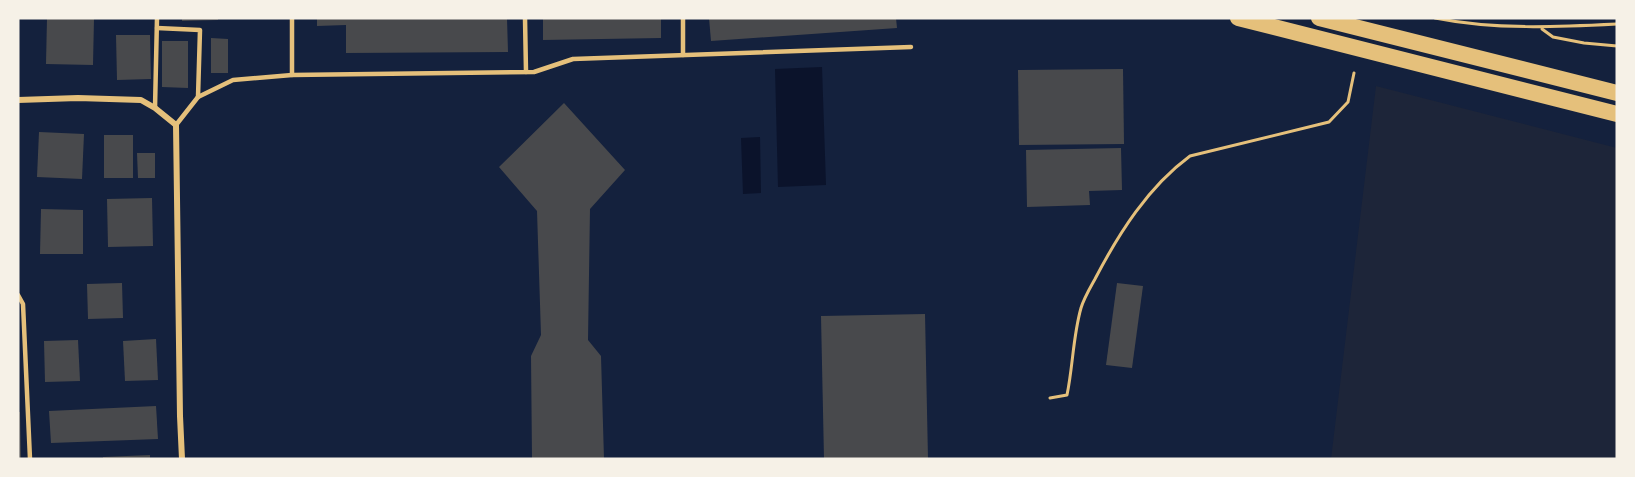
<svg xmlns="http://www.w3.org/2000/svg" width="1635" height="477" viewBox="0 0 1635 477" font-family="'Times New Roman',serif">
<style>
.green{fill:#1d2539}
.water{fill:#0b132b}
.building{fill:#48494c}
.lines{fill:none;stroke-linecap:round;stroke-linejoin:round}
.path{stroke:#e5c07b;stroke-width:3}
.service{stroke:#e5c07b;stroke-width:4.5}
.minor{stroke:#e5c07b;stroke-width:6}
.motorway{stroke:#e5c07b;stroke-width:16}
</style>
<rect width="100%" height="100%" fill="#14213d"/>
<polygon class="green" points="1376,86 1617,148 1617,459 1331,459"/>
<g class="water">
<polygon points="822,67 826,185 778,187 775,69"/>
<polygon points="760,137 761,193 743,194 741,138"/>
</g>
<g class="building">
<polygon points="47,18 94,18 93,65 46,64"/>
<polygon points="182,18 218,18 218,20 182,21"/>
<polygon points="317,18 507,18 508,52 346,53 346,25 317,26"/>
<polygon points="543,18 661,18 661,38 543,40"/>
<polygon points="709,18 896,18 897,28 711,41"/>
<polygon points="116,35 150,35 151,79 117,80"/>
<polygon points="211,38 228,39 228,73 211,73"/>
<polygon points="162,41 188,41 188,88 162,87"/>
<polygon points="1123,69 1124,144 1019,145 1018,70"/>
<polygon points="564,103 625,170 590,209 588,340 601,356 604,459 532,459 531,356 541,335 537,211 499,167"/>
<polygon points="39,132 84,134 82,179 37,177"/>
<rect x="104" y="135" width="29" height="43"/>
<polygon points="1121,148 1122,190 1089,191 1090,205 1027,207 1026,150"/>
<polygon points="137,153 155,153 155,178 138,178"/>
<polygon points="152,198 153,246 108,247 107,199"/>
<polygon points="41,209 83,210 83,254 40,254"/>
<polygon points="122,283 123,318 88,319 87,284"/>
<polygon points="1117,283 1143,286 1132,368 1106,365"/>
<polygon points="925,314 928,459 824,459 821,316"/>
<polygon points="156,339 158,380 125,381 123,341"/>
<polygon points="78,340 80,381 45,382 44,341"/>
<polygon points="156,406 158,439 51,443 49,411"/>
<polygon points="18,412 20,412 21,459 18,459"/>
<polygon points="150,455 150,459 103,459 103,457"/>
</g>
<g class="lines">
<g class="path">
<path d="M1435,18C1495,30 1557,27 1617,24"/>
<polyline points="1542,29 1553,37 1584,43 1617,46"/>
<path d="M1050,398L1067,395C1073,366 1073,336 1081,308C1084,298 1090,288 1095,279C1119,233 1148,187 1190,156L1329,122L1348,102L1354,73"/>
</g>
<g class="service">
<polyline points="525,18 526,72"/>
<polyline points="157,28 200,30 198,97"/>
<polyline points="683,55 683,18"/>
<polyline points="292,75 292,18"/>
<polyline points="155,108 157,18"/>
<polyline points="176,125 198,97 233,80 292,75 534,72 573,59 911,47"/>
<polyline points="18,295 23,304 30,459"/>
</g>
<polyline class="minor" points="18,100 78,98 141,100 155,108 176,125 180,416 182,459"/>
<g class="motorway">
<polyline points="1238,18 1617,114"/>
<polyline points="1319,18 1617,93"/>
</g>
</g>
<rect width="1635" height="477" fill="none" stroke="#f6f1e7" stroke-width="39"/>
</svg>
